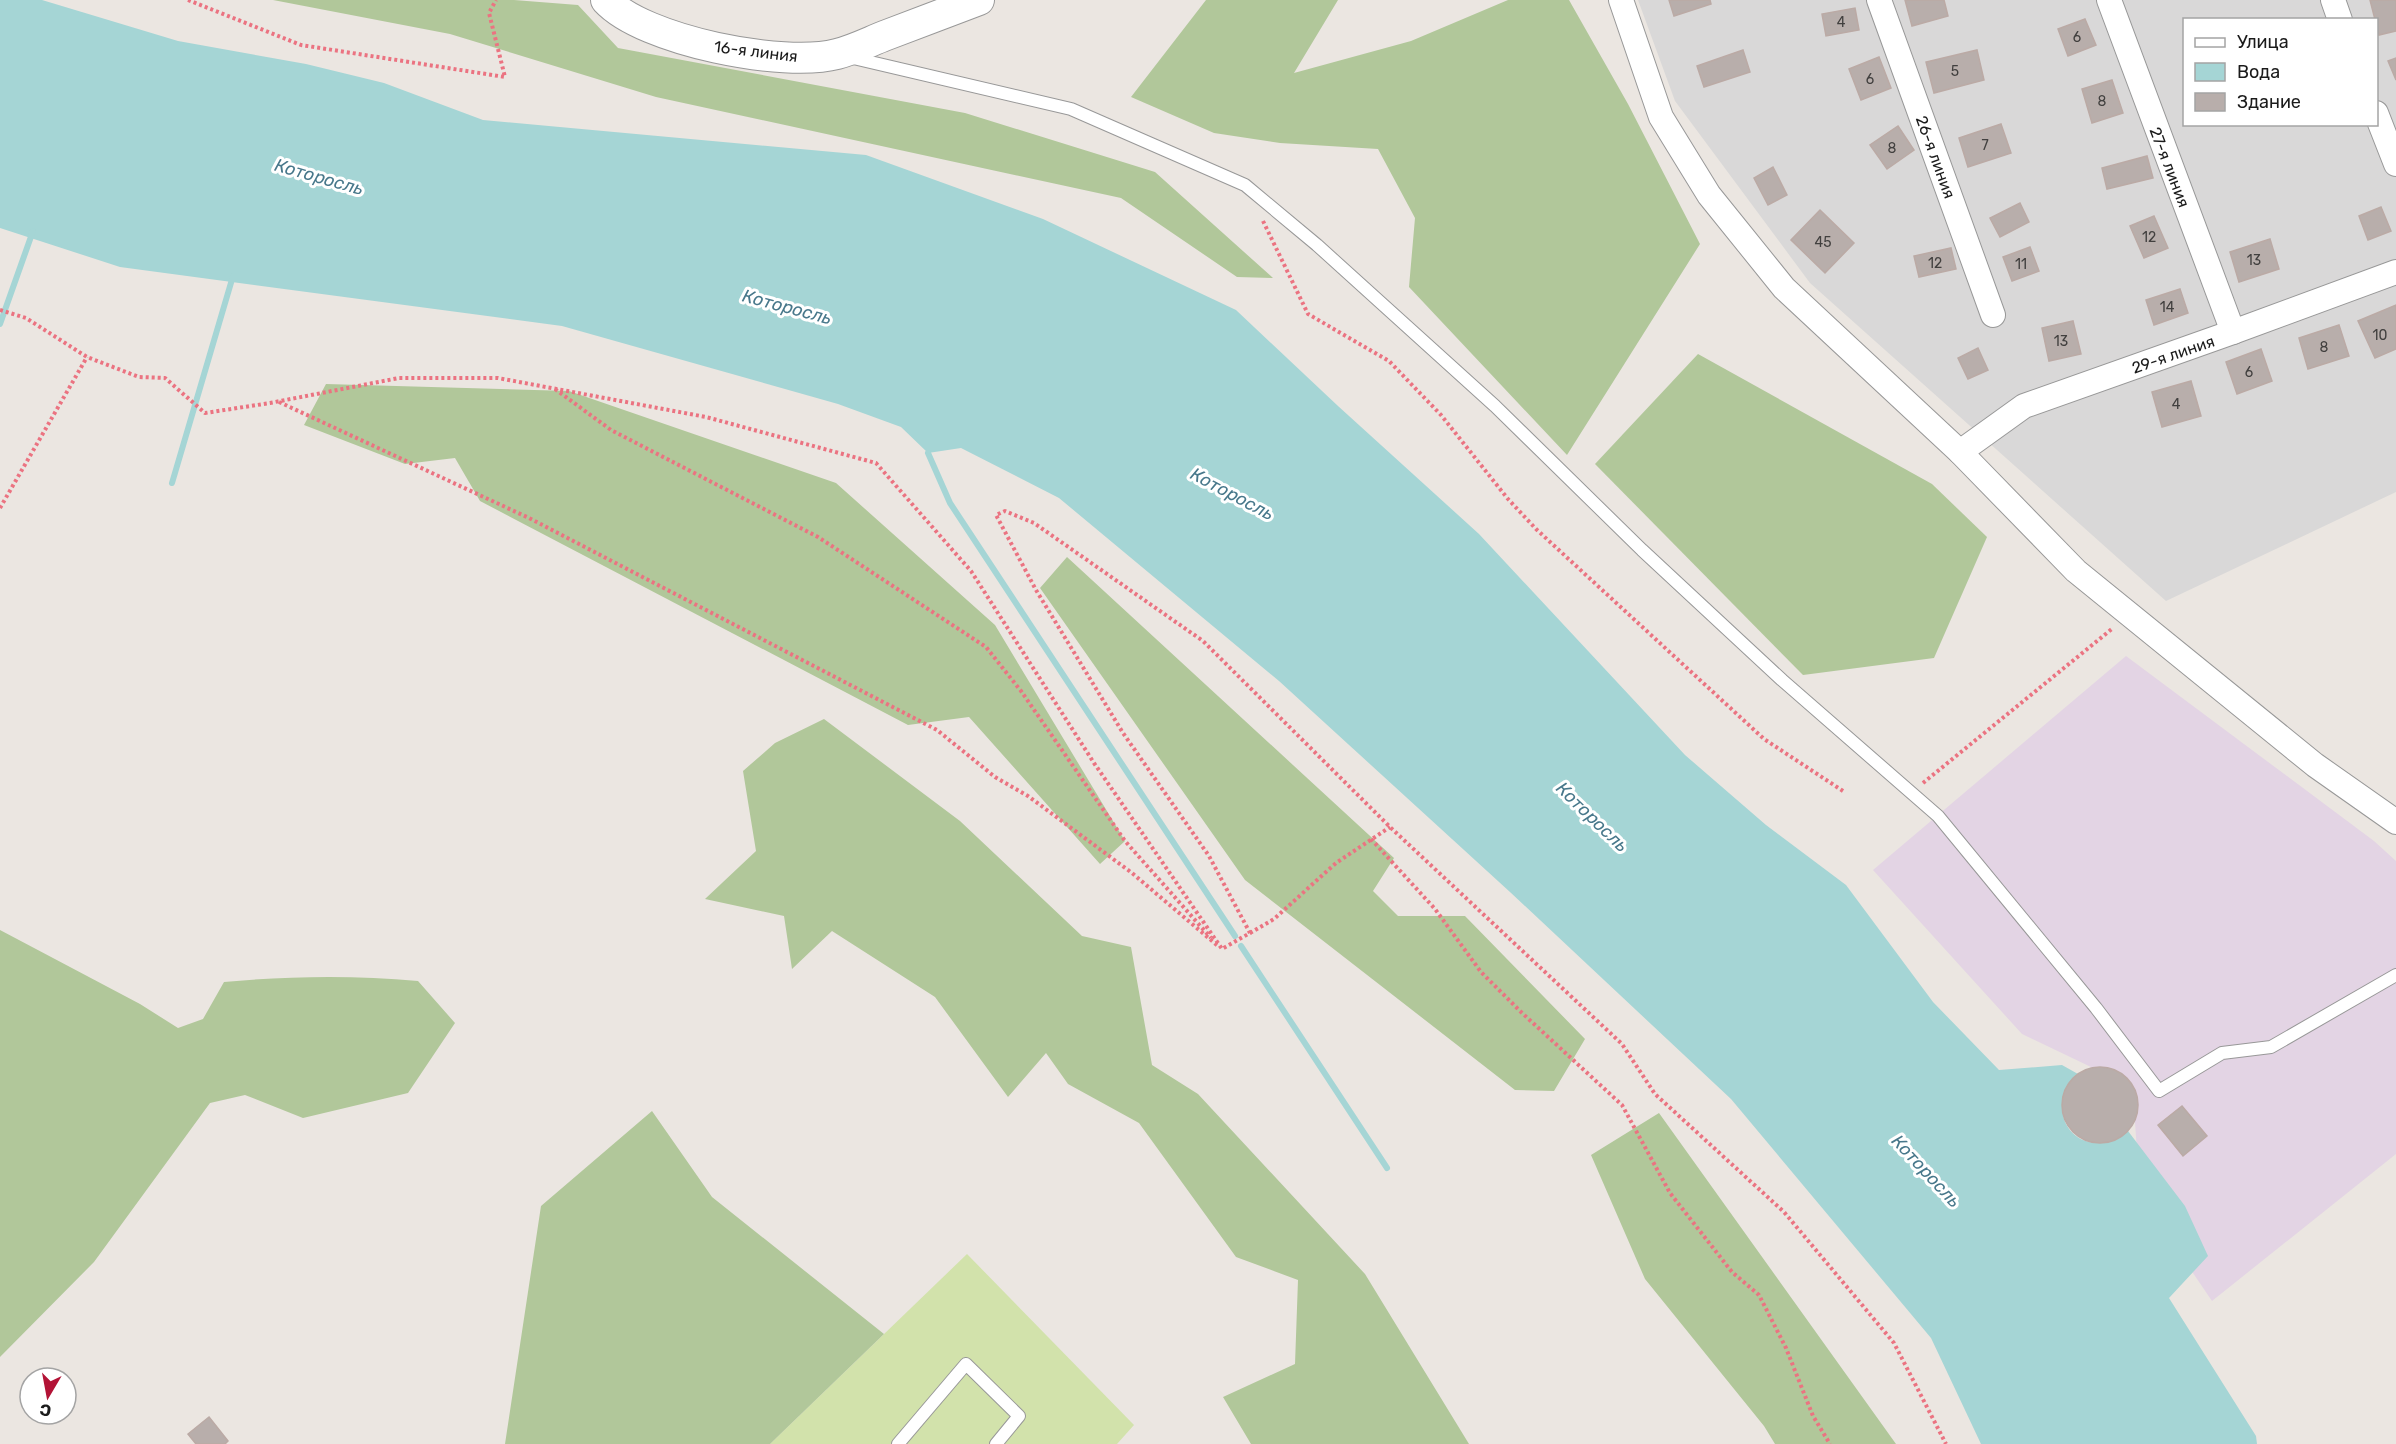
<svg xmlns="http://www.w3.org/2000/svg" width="2396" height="1444" viewBox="0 0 2396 1444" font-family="Rubik,sans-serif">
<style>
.residential{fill:#d9d8d8;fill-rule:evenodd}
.industrial{fill:#e3d4e4}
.grass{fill:#d2e2ab}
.forest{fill:#b1c79a}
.water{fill:#a5d5d5}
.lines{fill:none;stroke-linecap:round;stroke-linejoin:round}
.stream{stroke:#a5d5d5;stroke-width:6}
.building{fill:#b8aeab;stroke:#bbaaa5;stroke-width:1.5}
.service-casing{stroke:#989898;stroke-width:14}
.minor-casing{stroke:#989898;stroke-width:26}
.tertiary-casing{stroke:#989898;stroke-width:32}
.path{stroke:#eb7381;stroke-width:4;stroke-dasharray:3 3;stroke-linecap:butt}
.service{stroke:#fff;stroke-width:12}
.minor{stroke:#fff;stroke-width:24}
.tertiary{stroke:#fff;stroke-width:30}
.labels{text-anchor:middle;stroke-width:6;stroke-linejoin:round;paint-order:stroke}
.number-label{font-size:14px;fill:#42403f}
.street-label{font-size:16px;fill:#1b1b1b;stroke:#fff}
.water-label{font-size:18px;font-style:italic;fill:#48788b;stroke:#fff}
</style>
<rect width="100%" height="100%" fill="#ebe6e1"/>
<path class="residential" d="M1638,0H2396V492L2166,601L1810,283L1675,101ZM2184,20H2376V124H2184Z"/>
<polygon class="industrial" points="2126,656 2374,841 2396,861 2396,1154 2212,1301 2140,1195 2135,1122 2118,1139 2102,1144 2086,1142 2072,1132 2063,1118 2061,1101 2066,1086 2078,1074 2091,1067 2022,1034 1873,870"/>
<polygon class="grass" points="967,1254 1134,1425 1117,1444 770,1444"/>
<g class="forest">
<polygon points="273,0 514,0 578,5 618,48 965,113 1155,172 1273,278 1237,277 1121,198 656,97 450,34"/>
<polygon points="1206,0 1338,0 1294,73 1411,41 1508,0 1569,0 1628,104 1700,244 1567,455 1409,287 1415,218 1378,149 1280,143 1214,133 1131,97"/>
<polygon points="1698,354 1932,484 1987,537 1934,658 1803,675 1595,464"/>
<polygon points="326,384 569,391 836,483 995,625 1125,841 1100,864 969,717 908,725 480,501 455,458 405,464 304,425"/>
<polygon points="1067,557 1394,858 1373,891 1398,916 1465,916 1585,1039 1554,1091 1515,1090 1245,880 1040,588"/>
<polygon points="824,719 960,821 1082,936 1131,947 1152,1065 1198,1094 1365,1274 1469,1444 1251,1444 1223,1397 1295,1364 1298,1280 1236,1257 1139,1123 1068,1084 1046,1053 1008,1097 935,997 832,931 792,969 784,916 705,899 756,851 743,771 775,743"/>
<path d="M0,930L140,1004L178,1028L203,1019L224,982C289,976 353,975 418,981L455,1023L408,1093L303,1118L245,1095L210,1103L94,1262L0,1357Z"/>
<polygon points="652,1111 712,1197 884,1334 770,1444 505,1444 541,1206"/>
<polygon points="1659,1113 1896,1444 1775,1444 1764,1426 1645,1279 1591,1155"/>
</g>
<path class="water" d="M0,0H42L178,41L306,64L384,83L483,120L866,155L1043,219L1236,310L1338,406L1479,534L1685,755L1766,825L1846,885L1933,1002L1999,1070L2062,1065L2078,1074C2037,1117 2085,1166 2128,1131L2185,1206L2208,1256L2169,1298L2256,1436L2257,1444H1981L1931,1338L1731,1099L1510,892L1279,681L1059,498L961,448L928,453L901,427L838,404L562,326L120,267L0,228Z"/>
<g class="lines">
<g class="stream">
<polyline points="0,324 33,231"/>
<polyline points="928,453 950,503 1235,936"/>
<polyline points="172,483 233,276"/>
<polyline points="1241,946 1387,1168"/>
</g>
</g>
<g class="building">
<polygon points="1669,0 1710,0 1711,4 1674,16"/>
<polygon points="1905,0 1944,0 1948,16 1912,26"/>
<polygon points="2370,0 2396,0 2396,31 2379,35"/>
<polygon points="1855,8 1859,30 1826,36 1822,14"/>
<polygon points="2085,19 2096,45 2068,56 2058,29"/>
<polygon points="1743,50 1750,72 1704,87 1697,66"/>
<polygon points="1977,50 1984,80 1934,93 1926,62"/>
<polygon points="1879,57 1891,88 1861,100 1849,69"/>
<polygon points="2396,58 2396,80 2388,61"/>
<polygon points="2112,80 2123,113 2092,123 2082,89"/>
<polygon points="2001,124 2011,153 1968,167 1959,138"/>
<polygon points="1898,126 1914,150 1887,169 1870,145"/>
<polygon points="2147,156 2153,178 2107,189 2102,168"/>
<polygon points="1773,167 1787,195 1768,205 1754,178"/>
<polygon points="2020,203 2029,222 2000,237 1990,218"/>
<polygon points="2381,207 2391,231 2368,240 2359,216"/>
<polygon points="1820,210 1854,243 1825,273 1791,240"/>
<polygon points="2154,216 2168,248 2144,258 2130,226"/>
<polygon points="2270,239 2279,269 2239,282 2230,252"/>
<polygon points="2030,247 2039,271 2012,281 2003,257"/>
<polygon points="1951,248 1956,269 1919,277 1914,256"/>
<polygon points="2180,289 2188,313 2154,325 2146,300"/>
<polygon points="2396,305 2396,349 2375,358 2358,321"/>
<polygon points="2073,321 2081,354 2049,361 2042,328"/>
<polygon points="2339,325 2349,356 2308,369 2299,338"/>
<polygon points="1978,348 1988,370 1968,379 1958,358"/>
<polygon points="2261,349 2272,381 2237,394 2226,362"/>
<polygon points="2191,381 2201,416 2162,427 2152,392"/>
<circle cx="2100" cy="1105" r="38"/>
<polygon points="2182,1106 2207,1136 2183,1156 2158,1125"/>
<polygon points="209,1417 228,1441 225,1444 196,1444 188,1434"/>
</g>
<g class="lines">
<g class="service-casing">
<g id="service">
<polyline points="849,57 1071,109 1245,185 1317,245 1495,406 1642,550 1782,680 1938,816 2096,1008 2159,1091 2222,1053 2271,1047 2396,975"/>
<polyline points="898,1444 966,1364 1019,1416 996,1444"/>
</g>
</g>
<g class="minor-casing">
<g id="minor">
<polyline points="1621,0 1661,117 1709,195 1784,288 1960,452 2076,571 2315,765 2396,822"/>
<polyline points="1879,0 1993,315"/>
<polyline points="2109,0 2233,332"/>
<polyline points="2333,0 2340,20"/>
<polyline points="2376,113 2396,164"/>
<polyline points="1960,452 2024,406 2233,332 2396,272"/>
</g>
</g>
<g class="tertiary-casing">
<path id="tertiary" d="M606,0C644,41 784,68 837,54C853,50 869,42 884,36C916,24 947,12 979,0"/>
</g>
<g class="path">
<polyline points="188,0 301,45 505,77 489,13 496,0"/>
<polyline points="1263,221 1308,314 1389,361 1441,415 1508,499 1536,529 1764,739 1843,791"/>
<polyline points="0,310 26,318 87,357 139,377 165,378 205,413 270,403 399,378 498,378 706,417 876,463 971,571 1094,763 1222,949 1250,933 1209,856 1123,733 1036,590 996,515 1005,511 1034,523 1203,641 1390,827 1622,1044 1655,1094 1784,1212 1894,1343 1946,1444"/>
<polyline points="555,389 611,430 818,537 986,647 1021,691 1125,841 1211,938"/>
<polyline points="279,402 529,518 937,730 995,777 1028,796 1132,873 1218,946"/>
<polyline points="0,508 87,357"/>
<polyline points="1923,783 2113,628"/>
<polyline points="1371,839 1435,909 1481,972 1521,1012 1622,1105 1670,1193 1732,1272 1759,1295 1786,1348 1813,1416 1830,1444"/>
<polyline points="1250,933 1274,919 1336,863 1390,827"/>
</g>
<use href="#service" class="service"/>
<use href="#minor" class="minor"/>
<use href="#tertiary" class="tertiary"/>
</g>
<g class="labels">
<g class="number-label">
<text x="1841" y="27">4</text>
<text x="2077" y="42">6</text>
<text x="1955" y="76">5</text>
<text x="1870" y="84">6</text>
<text x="2102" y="106">8</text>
<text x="1985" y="150">7</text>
<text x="1892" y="153">8</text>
<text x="2149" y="242">12</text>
<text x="1823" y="247">45</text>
<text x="2254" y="265">13</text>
<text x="1935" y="268">12</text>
<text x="2021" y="269">11</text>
<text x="2167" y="312">14</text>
<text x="2380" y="340">10</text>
<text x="2061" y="346">13</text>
<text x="2324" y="352">8</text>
<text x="2249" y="377">6</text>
<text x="2176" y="409">4</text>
</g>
<g class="street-label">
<text transform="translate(756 51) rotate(7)" y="6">16-я линия</text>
<text transform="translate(1936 157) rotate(70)" y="6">26-я линия</text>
<text transform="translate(2170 167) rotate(69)" y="6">27-я линия</text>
<text transform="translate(2173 354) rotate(-19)" y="6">29-я линия</text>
</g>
<g class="water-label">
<text transform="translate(319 177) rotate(16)" y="6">Которосль</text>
<text transform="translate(787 307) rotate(15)" y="6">Которосль</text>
<text transform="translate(1232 494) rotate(28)" y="6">Которосль</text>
<text transform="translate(1592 817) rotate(44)" y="6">Которосль</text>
<text transform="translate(1926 1171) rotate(47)" y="6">Которосль</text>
</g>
</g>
<rect x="2183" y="18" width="195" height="108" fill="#ffffff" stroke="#a4a4a4" stroke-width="1.5"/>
<rect x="2195" y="38" width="30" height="9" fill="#ffffff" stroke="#a4a4a4" stroke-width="1.5"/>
<text x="2237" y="48" font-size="18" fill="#1b1b1b">Улица</text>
<rect x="2195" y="63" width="30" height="18" fill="#a5d5d5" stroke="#a4a4a4" stroke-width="1.5"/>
<text x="2237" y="78" font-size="18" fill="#1b1b1b">Вода</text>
<rect x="2195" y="93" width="30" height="18" fill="#b8aeab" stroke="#a4a4a4" stroke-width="1.5"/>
<text x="2237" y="108" font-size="18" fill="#1b1b1b">Здание</text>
<g transform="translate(48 1396) rotate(190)"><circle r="28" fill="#ffffff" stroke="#a4a4a4" stroke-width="1.5"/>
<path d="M0-4.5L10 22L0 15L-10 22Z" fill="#b31336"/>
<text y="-9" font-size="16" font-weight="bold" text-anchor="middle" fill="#1b1b1b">С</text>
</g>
</svg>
